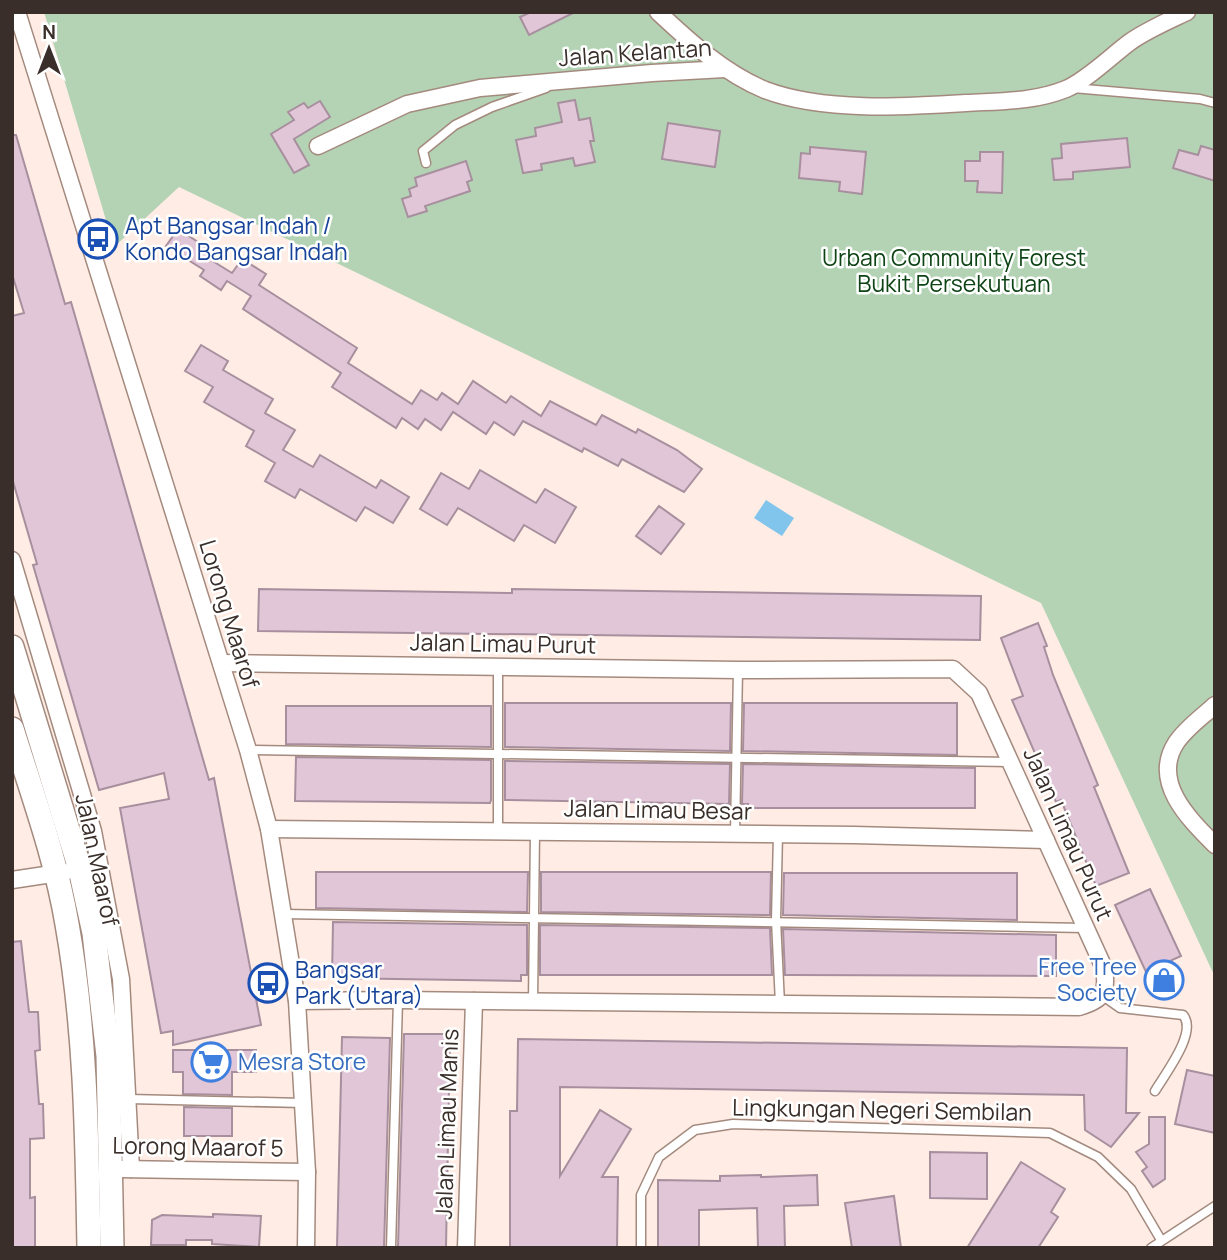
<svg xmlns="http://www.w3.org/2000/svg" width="1227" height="1260" viewBox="0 0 1227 1260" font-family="Manrope,sans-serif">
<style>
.green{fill:#b4d3b5}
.water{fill:#81c4ec}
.building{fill:#e1c6d7;stroke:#a78f9e;stroke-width:2}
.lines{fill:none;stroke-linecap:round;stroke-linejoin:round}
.service-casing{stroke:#a48a7e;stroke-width:11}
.minor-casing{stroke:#a48a7e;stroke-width:19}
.secondary-casing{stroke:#a48a7e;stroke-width:26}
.service{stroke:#fff;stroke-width:8}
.minor{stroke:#fff;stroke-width:16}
.secondary{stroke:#fff;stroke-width:23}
.labels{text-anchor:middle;stroke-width:5;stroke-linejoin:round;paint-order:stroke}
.street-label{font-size:23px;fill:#392e29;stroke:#fefffe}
.transit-label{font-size:23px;fill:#164399;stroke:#fefffe;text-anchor:start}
.park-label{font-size:23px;fill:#0e4415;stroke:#fefffe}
.shop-label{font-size:23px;fill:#366cbe;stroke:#fefffe;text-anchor:end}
</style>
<rect width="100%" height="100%" fill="#ffede5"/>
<polygon class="green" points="44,12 1215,12 1215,977 1041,603 179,187 114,247"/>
<polygon class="water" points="766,500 794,518 782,536 754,518"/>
<g class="building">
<polygon points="531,12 575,12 529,35 520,17"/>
<polygon points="575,100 579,120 590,118 594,141 590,141 595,162 575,166 573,158 541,164 542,170 523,173 516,140 536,136 535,128 562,122 558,103"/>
<polygon points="320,101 330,117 294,139 309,165 294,173 271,134 294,120 288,112 304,103 308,108"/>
<polygon points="668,123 720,131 715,167 662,159"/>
<polygon points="12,135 16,135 65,304 71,302 209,780 214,778 261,1025 173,1045 173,1031 161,1033 120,808 169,799 164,773 99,790 33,565 37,564 12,478 12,316 24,313 12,274"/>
<polygon points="1127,138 1130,167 1073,172 1073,179 1054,180 1052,159 1062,158 1061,144"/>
<polygon points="1201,146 1215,150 1215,181 1173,168 1179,150 1198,155"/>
<polygon points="810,147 866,152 862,194 839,191 840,182 799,178 801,153 810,154"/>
<polygon points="980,152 1003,152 1002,193 977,192 978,181 965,181 965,161 980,161"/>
<polygon points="466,161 472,180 467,182 470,191 425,206 427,211 408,217 402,199 411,196 409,189 417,186 415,178"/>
<polygon points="178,229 215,253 211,260 232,273 242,259 266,274 259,285 357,348 348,363 412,404 421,390 437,400 442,393 458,404 473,381 506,403 511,396 541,416 550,401 596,425 602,415 636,433 638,429 677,450 702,469 684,492 622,459 618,466 584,448 582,452 523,421 514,435 494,422 486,434 453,412 441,430 425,419 418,429 402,418 396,428 332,387 341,373 243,309 251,296 227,281 221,290 200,276 204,270 166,246"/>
<polygon points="201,345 228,361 223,370 273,399 265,413 295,430 283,450 313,467 320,455 376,488 381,480 409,497 393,523 365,507 356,521 300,489 295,498 265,481 275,463 246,446 254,431 204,402 213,387 185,371"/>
<polygon points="480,470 536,503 545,489 576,507 555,543 524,525 514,541 458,508 447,525 420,509 441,473 469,489"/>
<polygon points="659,506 684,524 661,554 636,536"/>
<polygon points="259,589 512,593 512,589 981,596 980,640 258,631"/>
<polygon points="1038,623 1047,646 1044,647 1053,675 1098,785 1094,787 1129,873 1096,886 1061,800 1056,802 1012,700 1023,696 1001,638"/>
<polygon points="505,703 731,703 730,751 505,747"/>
<polygon points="744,703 957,703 957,755 743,751"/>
<polygon points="286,706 491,706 491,747 286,744"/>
<polygon points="296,757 491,760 491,800 490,803 295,801"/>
<polygon points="505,761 730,764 729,804 505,800"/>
<polygon points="743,764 975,768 975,808 748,808 748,804 742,804"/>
<polygon points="316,872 528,872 527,912 316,908"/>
<polygon points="541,872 771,872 770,915 541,912"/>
<polygon points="784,873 1017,873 1017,920 783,915"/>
<polygon points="1150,889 1181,956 1146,972 1115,905"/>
<polygon points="333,922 527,925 527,975 521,975 521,981 332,978"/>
<polygon points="540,925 770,928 772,975 540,975"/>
<polygon points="783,929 1056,935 1056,976 788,975 785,975"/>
<polygon points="21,941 29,1012 38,1012 40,1050 35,1051 39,1104 43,1104 44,1138 30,1139 30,1198 35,1197 35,1248 12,1248 12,942"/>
<polygon points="404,1034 450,1034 446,1248 398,1248"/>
<polygon points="342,1037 390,1038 384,1248 337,1248"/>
<polygon points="518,1039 1127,1048 1126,1113 1139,1113 1111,1147 1085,1130 1084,1095 560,1087 560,1176 600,1110 631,1129 602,1177 618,1177 617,1248 510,1248 510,1111 517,1111"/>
<polygon points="173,1050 256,1050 256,1072 232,1072 232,1095 183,1094 183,1072 173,1072"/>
<polygon points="1187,1070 1215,1076 1215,1133 1175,1124"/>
<polygon points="184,1107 232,1108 232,1136 184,1136"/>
<polygon points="1149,1117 1165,1117 1165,1179 1153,1187 1142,1171 1147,1167 1136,1152 1149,1144"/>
<polygon points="930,1152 987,1153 987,1199 930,1198"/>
<polygon points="1021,1162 1065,1189 1051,1212 1058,1217 1038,1248 967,1248"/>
<polygon points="761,1175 761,1177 817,1175 818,1205 784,1206 785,1248 758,1248 757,1208 699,1210 699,1248 658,1248 658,1180 720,1181 720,1176"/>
<polygon points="894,1196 901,1248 852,1248 845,1203"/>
<polygon points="213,1214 261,1216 259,1247 212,1244 212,1240 186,1240 186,1245 151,1245 152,1220 162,1215 213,1217"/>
</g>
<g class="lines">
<g class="service-casing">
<g id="service">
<polyline points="1073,88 1200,99 1215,103"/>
<polyline points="426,163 423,151 455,125 492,107 546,88"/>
<polyline points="498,666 498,831"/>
<polyline points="248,750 1010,762"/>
<polyline points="735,834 738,670"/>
<polyline points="778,834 776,920 780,1004"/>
<path d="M282,914C550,920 817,921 1085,928"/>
<path d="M1103,996L1120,1008L1183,1015C1198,1032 1165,1074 1155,1091"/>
<polyline points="533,1002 535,831"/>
<polyline points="129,1099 303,1103"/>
<polyline points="391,1248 398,1000"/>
<polyline points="641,1248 641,1195 659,1157 695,1130 733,1124 1050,1133 1098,1157 1131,1189 1161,1240"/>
<polyline points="1151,1248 1215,1206"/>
</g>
</g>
<g class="minor-casing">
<g id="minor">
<polyline points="17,12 248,750 269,829 297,1001 307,1172 306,1248"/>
<path d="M658,12C690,42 724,73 765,90C823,112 905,107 966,103C1000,101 1034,102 1066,89C1087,80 1111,56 1130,42C1147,30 1168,21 1187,12"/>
<polyline points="318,146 407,104 480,88 652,73 725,69"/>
<polyline points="12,560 93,831 121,979 131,1169"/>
<path d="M221,663L738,670L953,669L979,693L1104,968C1108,993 1103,1000 1079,1007L398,1000L297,1001"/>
<path d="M1215,705C1202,717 1186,728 1176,743C1151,782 1189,819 1215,845"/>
<polyline points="269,829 854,835 1046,840"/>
<polyline points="12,880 65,872"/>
<polyline points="121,1169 307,1172"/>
<polyline points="466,1248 474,1001"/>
</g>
</g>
<g class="secondary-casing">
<g id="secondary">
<polyline points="12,647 80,869 94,933 108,1056 112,1248"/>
<path d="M12,729C32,793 56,858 67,924C86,1031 87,1139 89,1248"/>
</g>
</g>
<use href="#service" class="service"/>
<use href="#minor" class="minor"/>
<use href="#secondary" class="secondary"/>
</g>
<defs>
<g id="bus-ring" transform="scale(2.0125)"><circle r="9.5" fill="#fefffe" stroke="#1a4fb4" stroke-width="1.5"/><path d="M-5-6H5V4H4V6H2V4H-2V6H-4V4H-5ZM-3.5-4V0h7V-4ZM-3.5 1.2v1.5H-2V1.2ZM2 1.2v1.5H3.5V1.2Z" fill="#1a4fb4"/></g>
<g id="shop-ring" transform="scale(2.0125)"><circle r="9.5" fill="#fefffe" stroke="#3f7fe0" stroke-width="1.5"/><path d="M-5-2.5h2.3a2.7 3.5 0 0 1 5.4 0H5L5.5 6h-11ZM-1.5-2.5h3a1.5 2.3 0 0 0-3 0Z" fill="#3f7fe0"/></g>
<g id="supermarket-ring" transform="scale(2.0125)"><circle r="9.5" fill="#fefffe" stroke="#3f7fe0" stroke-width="1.5"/><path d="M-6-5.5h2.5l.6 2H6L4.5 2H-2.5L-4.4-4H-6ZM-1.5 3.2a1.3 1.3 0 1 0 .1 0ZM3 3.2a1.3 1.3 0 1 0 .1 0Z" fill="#3f7fe0"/></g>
</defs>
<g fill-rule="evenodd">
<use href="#bus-ring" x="98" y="239"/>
<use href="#shop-ring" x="1164" y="980"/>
<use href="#bus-ring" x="268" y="983"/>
<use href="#supermarket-ring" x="211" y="1062"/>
</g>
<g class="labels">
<g class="street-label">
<text transform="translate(635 53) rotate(-4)" y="8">Jalan Kelantan</text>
<text transform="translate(229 614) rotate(73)" y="8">Lorong Maarof</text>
<text transform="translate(503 644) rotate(1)" y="8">Jalan Limau Purut</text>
<text transform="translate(658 810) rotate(1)" y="8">Jalan Limau Besar</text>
<text transform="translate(1068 834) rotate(66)" y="8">Jalan Limau Purut</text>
<text transform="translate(97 860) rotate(78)" y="8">Jalan Maarof</text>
<text transform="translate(882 1110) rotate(1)" y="8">Lingkungan Negeri Sembilan</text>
<text transform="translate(447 1124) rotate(-88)" y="8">Jalan Limau Manis</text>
<text transform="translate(198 1147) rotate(1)" y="8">Lorong Maarof 5</text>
</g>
<g class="transit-label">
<text x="125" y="234">Apt Bangsar Indah /<tspan x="125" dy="26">Kondo Bangsar Indah</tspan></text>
<text x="295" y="978">Bangsar<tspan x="295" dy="26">Park (Utara)</tspan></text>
</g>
<g class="park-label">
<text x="954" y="266">Urban Community Forest<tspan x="954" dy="26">Bukit Persekutuan</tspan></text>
</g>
<g class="shop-label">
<text x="1137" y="975">Free Tree<tspan x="1137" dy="26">Society</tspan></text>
<text x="238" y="1070" text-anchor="start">Mesra Store</text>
</g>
</g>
<rect width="1227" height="1260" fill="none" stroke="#392e29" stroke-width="28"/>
<g transform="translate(49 49)" stroke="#fefffe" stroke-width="5" paint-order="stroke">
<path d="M0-5L12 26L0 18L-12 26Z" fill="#392e29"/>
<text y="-10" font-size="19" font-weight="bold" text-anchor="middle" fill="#392e29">N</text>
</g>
</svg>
